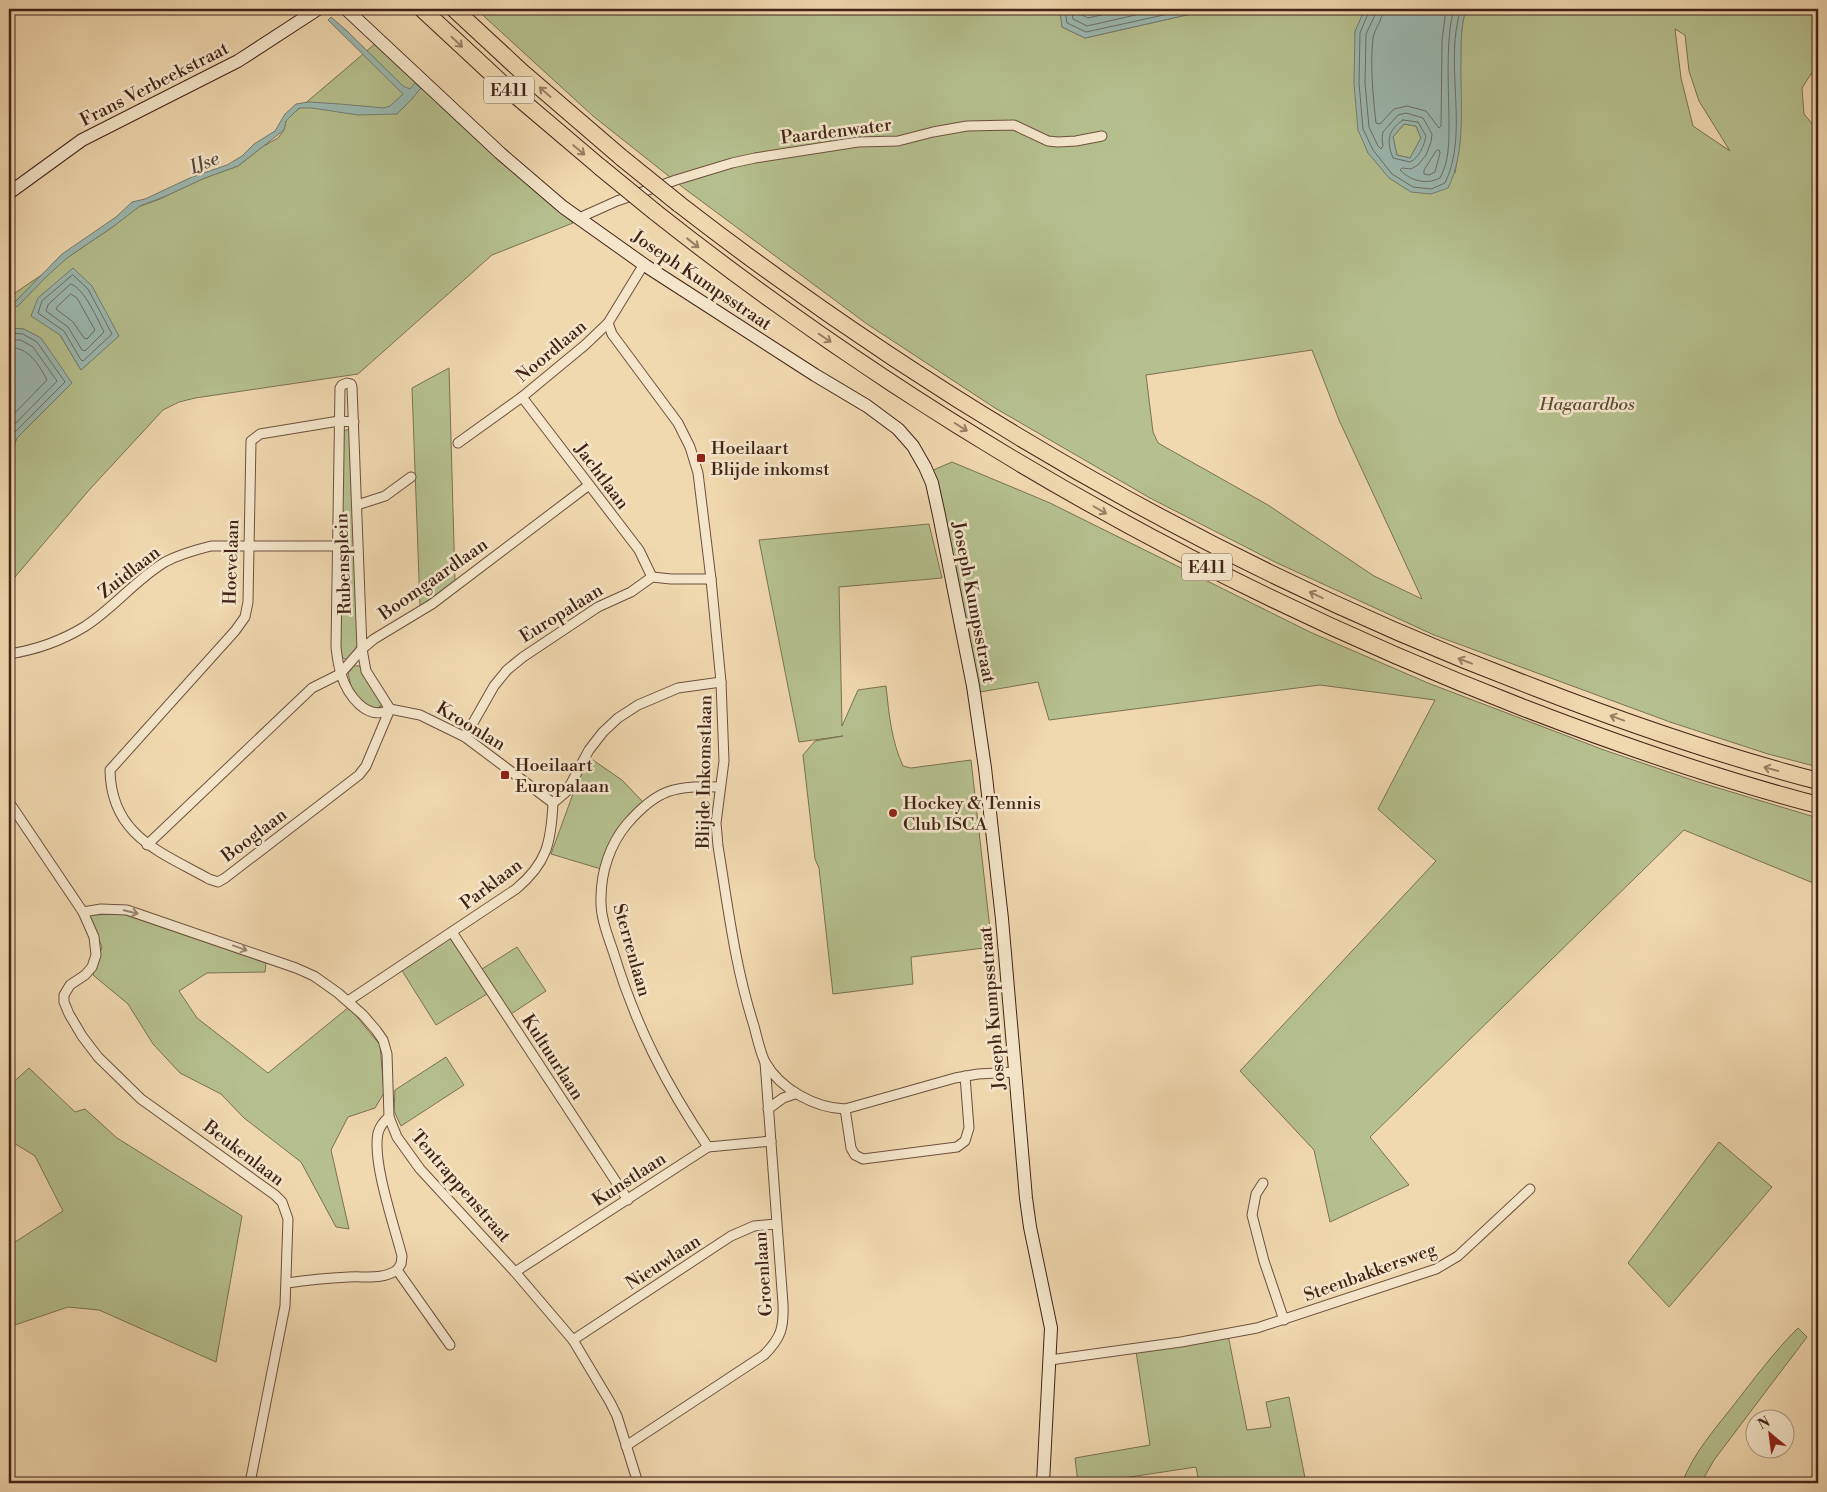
<svg xmlns="http://www.w3.org/2000/svg" width="1827" height="1492" viewBox="0 0 1827 1492" font-family="'Libre Bodoni',serif">
<style>
.green{fill:#b5c08e;stroke:#7b7252;fill-rule:evenodd}
.water{fill:#9bb9b1;stroke:#777d73;fill-rule:evenodd}
.lines{fill:none;stroke-linecap:round;stroke-linejoin:round}
.shore{stroke:#6e6e64;stroke-width:1}
.street-casing{stroke:#6d503d;stroke-width:11}
.secondary-casing{stroke:#412317;stroke-width:14}
.highway-casing{stroke:#412317;stroke-width:18}
.street{stroke:#f5e6cb;stroke-width:9}
.secondary{stroke:#f5e6cb;stroke-width:12}
.highway{stroke:#f0d8af;stroke-width:16}
.highway-bridge-casing{stroke:#412317;stroke-width:18;stroke-linecap:butt}
.highway-bridge{stroke:#f0d8af;stroke-width:16}
.oneway{stroke:#987e63}
.oneway2{stroke:#9b8471}
.poi-dot{fill:#8f2418;stroke:#f5e6cb;stroke-width:2}
.labels{text-anchor:middle;stroke-width:5;stroke-linejoin:round;paint-order:stroke}
.shield{fill:#f5e6cb;stroke:#775e4d;stroke-width:1}
.shield-label{font-size:16px;font-weight:bold;fill:#412317}
.street-label{font-size:18px;fill:#412317;stroke:#f5e6cb}
.park-label{font-size:18px;font-style:italic;fill:#5e4a35;stroke:#f5e6cb}
.poi-label{font-size:18px;fill:#412317;stroke:#f5e6cb;text-anchor:start}
.water-label{font-size:19px;font-style:italic;fill:#58483e;stroke:#f5e6cb}
</style>
<rect width="100%" height="100%" fill="#f0d8af"/>
<filter id="stains"><feTurbulence type="fractalNoise" baseFrequency=".004" numOctaves="4"/><feColorMatrix values="0 0 0 0 .2 0 0 0 0 .09 0 0 0 0 .02 0 0 0 .5 -.17"/></filter>
<radialGradient id="worn" r=".72"><stop offset=".6" stop-color="#630" stop-opacity="0"/><stop offset="1" stop-color="#630" stop-opacity=".3"/></radialGradient>
<g class="green">
<path d="M476,9H1060L1062,27L1085,38L1213,9H1365L1355,32L1368,153L1455,173C1462,138 1460,102 1460,67C1461,48 1460,27 1466,9H1818V65L1816,66L1802,88L1804,114L1818,131V767L1768,754L1670,722L1434,635L1275,562L1150,498L995,408L867,324L685,189L593,116ZM1675,29L1685,35L1689,71L1699,101L1730,151L1693,126L1681,78ZM1312,350L1339,420L1422,599L1374,576L1268,505L1158,443L1153,432L1146,375Z"/>
<path d="M376,43L573,223L492,255L358,374L195,398L179,402L163,410L90,489L9,584V456L17,438L72,383L24,329L9,328V297L114,226L135,208L160,199L199,180L238,166L262,147L278,138L284,130L286,121L295,112ZM60,335H119L81,370Z"/>
<polygon points="1404,124 1416,126 1421,138 1410,158 1397,155 1393,137"/>
<polygon points="449,368 455,581 420,606 412,388"/>
<polygon points="351,429 358,645 347,660 340,656 342,431"/>
<polygon points="952,462 1050,503 1312,633 1428,683 1604,750 1695,781 1818,818 1818,885 1684,830 1370,1137 1409,1185 1330,1222 1314,1150 1240,1071 1436,861 1378,809 1435,700 1320,685 1049,720 1038,682 980,692 931,471"/>
<path d="M929,524L942,578L839,587L842,726L858,690L886,686C889,713 891,740 903,766L911,768L971,760L992,947L911,957L913,984L833,994L819,868L815,859L803,755L815,741L843,736L799,742L759,540Z"/>
<polygon points="354,666 360,666 367,682 383,703 378,708 370,708 352,690 348,673"/>
<path d="M590,758L622,780L643,802C618,825 611,838 601,869L551,854L581,772Z"/>
<polygon points="123,914 266,963 265,972 207,973 179,991 197,1018 268,1073 349,1007 380,1045 384,1093 375,1108 348,1117 331,1150 349,1229 336,1227 301,1162 244,1118 221,1094 180,1073 153,1044 128,1004 93,975 102,947 89,915"/>
<polygon points="450,938 487,994 436,1025 401,969"/>
<polygon points="517,947 546,991 511,1014 482,969"/>
<polygon points="446,1057 464,1085 401,1126 394,1111 395,1090"/>
<polygon points="29,1068 75,1112 85,1109 117,1138 242,1216 216,1362 99,1310 68,1307 9,1327 9,1269 11,1268 12,1244 63,1211 35,1156 9,1140 9,1086"/>
<polygon points="1719,1142 1772,1187 1669,1307 1628,1263"/>
<path d="M1798,1328L1807,1337L1714,1460L1701,1483H1682C1693,1454 1714,1430 1733,1406C1754,1379 1774,1352 1798,1328Z"/>
<polygon points="1228,1335 1247,1430 1271,1427 1266,1402 1289,1397 1306,1483 1199,1483 1196,1467 1090,1483 1078,1483 1075,1458 1150,1445 1136,1351"/>
</g>
<g class="water">
<polygon points="1060,9 1213,9 1085,38 1062,27"/>
<path d="M1365,9H1466C1461,25 1461,42 1461,58C1460,100 1467,150 1448,188L1431,194L1411,192L1389,178L1368,153L1358,130L1354,84L1355,31ZM1404,124L1416,126L1421,138L1410,158L1397,155L1393,137Z"/>
<polygon points="331,17 346,30 403,86 410,89 415,83 421,88 410,101 397,114 358,115 312,108 299,108 286,121 284,130 238,166 205,178 166,196 140,206 114,226 67,258 45,278 18,306 9,309 9,304 14,303 62,254 116,217 132,202 145,199 192,177 227,165 242,156 254,144 275,131 285,114 296,104 309,102 340,104 384,108 390,106 403,94 328,20"/>
<polygon points="73,268 92,286 119,336 81,370 60,335 31,316 38,298"/>
<polygon points="9,328 24,329 41,338 72,383 17,438 9,455"/>
</g>
<g class="lines">
<g class="shore">
<polyline points="1065,9 1067,23 1086,32 1191,9"/>
<polyline points="1071,9 1073,19 1087,26 1162,9"/>
<polyline points="1078,9 1080,14 1088,18 1128,9"/>
<path d="M1370,9L1360,33L1359,83L1363,129L1373,150L1392,174L1413,187L1431,189L1445,183C1470,133 1443,61 1461,9"/>
<path d="M1376,9L1375,15L1366,34L1365,83L1369,127L1378,146L1381,149L1383,146L1382,138L1383,132L1398,115L1406,113L1423,118L1432,134L1431,142L1426,155L1418,165L1411,169L1402,168L1400,170C1411,181 1426,185 1440,178C1449,161 1449,144 1449,125C1449,93 1445,38 1454,9"/>
<path d="M1383,9C1383,20 1375,27 1373,38C1370,64 1373,97 1376,123L1380,124L1394,109L1407,106L1426,111L1439,128L1441,126L1442,41L1446,9"/>
<path d="M1403,120L1418,122L1426,136C1424,146 1419,158 1410,162L1393,158C1386,141 1388,130 1403,120Z"/>
<polygon points="1439,150 1440,153 1435,172 1429,175 1424,174 1424,170 1436,151"/>
<polygon points="73,275 88,289 112,334 83,361 81,360 64,331 38,313 42,301"/>
<path d="M71,284C84,288 98,320 104,332L85,351L82,350L68,327L46,311L48,305Z"/>
<polygon points="71,294 77,298 95,330 87,339 84,338 73,322 56,309 57,307"/>
<polyline points="9,333 23,334 37,342 65,382 13,434 9,443"/>
<polyline points="9,340 21,340 33,347 57,381 9,430"/>
<path d="M9,347C29,348 38,363 47,380L9,419"/>
</g>
<g class="street-casing">
<g id="street">
<polyline points="579,218 617,201 676,180 732,163 755,158 858,142 898,141 933,132 967,126 1014,125 1048,141 1058,142 1076,141 1102,136"/>
<path d="M608,323L612,334L678,423L690,447L698,473L711,579L721,682L724,761L716,823L718,846C728,907 735,967 754,1026C757,1037 760,1052 765,1062C780,1089 815,1108 845,1109L955,1078L978,1074L1015,1072"/>
<path d="M347,383L351,384L352,387L362,649L366,671L390,709C367,723 347,694 341,674C338,665 337,656 336,647L340,388L342,385Z"/>
<polyline points="522,397 639,550 652,577"/>
<path d="M354,422L339,421L260,434L251,441L248,602L245,617L235,631L110,770C111,836 161,852 209,879L218,882L225,878L359,775L366,766L390,709"/>
<polyline points="458,443 522,397 585,345 608,323 644,264"/>
<polyline points="357,505 385,496 411,477"/>
<path d="M9,654C35,650 61,641 84,627C113,609 135,580 165,562C180,554 195,550 211,546H338"/>
<polyline points="390,709 420,715 465,737 553,803"/>
<polyline points="465,737 494,686 507,670 523,657 598,607 631,592 652,577 671,579 711,579"/>
<polyline points="9,802 83,912 94,937 96,955 92,967 85,975 70,985 64,995 64,1002 69,1014 82,1036 98,1057 141,1099 275,1195 282,1202 288,1219 285,1306 250,1483"/>
<polyline points="147,845 312,688 340,674 362,649 374,639 432,604 589,485"/>
<polyline points="83,912 101,909 127,910 296,968 314,976 338,993 363,1015 376,1030 383,1040 387,1054 389,1117 397,1137 420,1169 515,1272 573,1340 610,1402 617,1416 638,1483"/>
<polyline points="452,932 628,1200"/>
<path d="M348,1001L516,889C547,863 551,843 553,803L567,791L589,750L603,732L618,718L638,705L678,688L721,682"/>
<polyline points="768,1109 783,1098 795,1094"/>
<polyline points="845,1109 851,1148 855,1155 863,1159 957,1147 965,1141 969,1128 965,1076"/>
<path d="M389,1117C384,1121 380,1126 378,1133C372,1162 394,1225 402,1256L401,1264L397,1270L450,1345"/>
<path d="M708,1147C666,1085 636,1026 614,954C608,936 600,917 601,898C601,872 610,844 627,824C658,788 675,786 720,787"/>
<polyline points="1263,1183 1256,1194 1252,1215 1264,1261 1284,1320"/>
<polyline points="515,1272 708,1147 771,1141"/>
<path d="M287,1283C307,1280 328,1278 349,1277C366,1276 382,1280 397,1270"/>
<polyline points="573,1340 731,1236 754,1226 776,1224"/>
<polyline points="1050,1360 1181,1342 1257,1328 1436,1269 1458,1256 1530,1189"/>
<path d="M626,1446L764,1355C781,1338 784,1328 783,1304L765,1062"/>
</g>
</g>
<g class="secondary-casing">
<g id="secondary">
<polyline points="346,9 500,153 563,207 646,266 815,375 867,406 898,429 913,446 925,467 932,483 939,515 973,686 985,768 1002,919 1026,1198 1030,1227 1051,1328 1043,1483"/>
<polyline points="9,193 82,140 238,61 318,9"/>
</g>
</g>
<g class="highway-casing">
<g id="highway">
<polyline points="422,9 507,88 600,167"/>
<polyline points="454,9 522,72 622,158"/>
<path d="M679,204C941,407 1227,571 1536,688C1629,724 1722,756 1818,781"/>
<path d="M655,212C918,420 1211,587 1524,708C1620,745 1718,779 1818,805"/>
</g>
</g>
<use href="#street" class="street"/>
<use href="#secondary" class="secondary"/>
<use href="#highway" class="highway"/>
<g class="highway-bridge-casing">
<g id="highway-bridge">
<polyline points="622,158 679,204"/>
<polyline points="600,167 655,212"/>
</g>
</g>
<use href="#highway-bridge" class="highway-bridge"/>
</g>
<defs><path id="oneway-shaft" d="M-6 0H5M1.5-3L5.5 0L1.5 3" fill="none" stroke-width="1.6" stroke-linecap="round" stroke-linejoin="round" transform="scale(1.25)"/></defs>
<g class="oneway">
<use href="#oneway-shaft" transform="translate(457 42) rotate(43)"/>
<use href="#oneway-shaft" transform="translate(545 92) rotate(-139)"/>
<use href="#oneway-shaft" transform="translate(579 150) rotate(40)"/>
<use href="#oneway-shaft" transform="translate(693 243) rotate(38)"/>
<use href="#oneway-shaft" transform="translate(825 338) rotate(34)"/>
<use href="#oneway-shaft" transform="translate(961 427) rotate(32)"/>
<use href="#oneway-shaft" transform="translate(1100 510) rotate(30)"/>
<use href="#oneway-shaft" transform="translate(1316 595) rotate(-155)"/>
<use href="#oneway-shaft" transform="translate(1465 661) rotate(-159)"/>
<use href="#oneway-shaft" transform="translate(1617 718) rotate(-160)"/>
<use href="#oneway-shaft" transform="translate(1771 769) rotate(-165)"/>
</g>
<g class="oneway2">
<use href="#oneway-shaft" transform="translate(131 912) rotate(14)"/>
<use href="#oneway-shaft" transform="translate(240 948) rotate(20)"/>
</g>
<g class="poi-dot">
<rect x="696" y="453" width="10" height="10" rx="2.5"/>
<rect x="500" y="770" width="10" height="10" rx="2.5"/>
<circle cx="893" cy="813" r="5"/>
</g>
<g class="labels">
<g class="shield">
<rect x="484" y="76.5" width="50" height="27" rx="4"/>
<rect x="1182" y="553.5" width="50" height="27" rx="4"/>
</g>
<g class="shield-label">
<text x="509" y="96">E411</text>
<text x="1207" y="573">E411</text>
</g>
<g class="street-label">
<text transform="translate(154 84) rotate(-27)" y="6">Frans Verbeekstraat</text>
<text transform="translate(836 131) rotate(-7)" y="6">Paardenwater</text>
<text transform="translate(702 280) rotate(34)" y="6">Joseph Kumpsstraat</text>
<text transform="translate(551 351) rotate(-40)" y="6">Noordlaan</text>
<text transform="translate(602 476) rotate(53)" y="6">Jachtlaan</text>
<text transform="translate(231 562) rotate(-88)" y="6">Hoevelaan</text>
<text transform="translate(343 564) rotate(-92)" y="6">Rubensplein</text>
<text transform="translate(129 572) rotate(-38)" y="6">Zuidlaan</text>
<text transform="translate(433 579) rotate(-35)" y="6">Boomgaardlaan</text>
<text transform="translate(974 602) rotate(79)" y="6">Joseph Kumpsstraat</text>
<text transform="translate(561 613) rotate(-32)" y="6">Europalaan</text>
<text transform="translate(471 726) rotate(31)" y="6">Kroonlan</text>
<text transform="translate(704 772) rotate(-89)" y="6">Blijde Inkomstlaan</text>
<text transform="translate(254 835) rotate(-37)" y="6">Booglaan</text>
<text transform="translate(491 884) rotate(-37)" y="6">Parklaan</text>
<text transform="translate(632 950) rotate(74)" y="6">Sterrenlaan</text>
<text transform="translate(992 1008) rotate(-95)" y="6">Joseph Kumpsstraat</text>
<text transform="translate(553 1057) rotate(57)" y="6">Kultuurlaan</text>
<text transform="translate(244 1153) rotate(37)" y="6">Beukenlaan</text>
<text transform="translate(629 1179) rotate(-33)" y="6">Kunstlaan</text>
<text transform="translate(461 1186) rotate(49)" y="6">Tentrappenstraat</text>
<text transform="translate(663 1262) rotate(-33)" y="6">Nieuwlaan</text>
<text transform="translate(1370 1272) rotate(-20)" y="6">Steenbakkersweg</text>
<text transform="translate(763 1274) rotate(-94)" y="6">Groenlaan</text>
</g>
<g class="park-label">
<text x="1587" y="410">Hagaardbos</text>
</g>
<g class="poi-label">
<text x="711" y="454">Hoeilaart<tspan x="711" dy="21">Blijde inkomst</tspan></text>
<text x="515" y="771">Hoeilaart<tspan x="515" dy="21">Europalaan</tspan></text>
<text x="903" y="809">Hockey &amp; Tennis<tspan x="903" dy="21">Club ISCA</tspan></text>
</g>
<g class="water-label">
<text transform="translate(204 162) rotate(-21)" y="7">IJse</text>
</g>
</g>
<rect width="1827" height="1492" fill="none" stroke="#f0d8af" stroke-width="30"/>
<rect x="10" y="10" width="1807" height="1472" fill="none" stroke="#412317" stroke-width="2.5"/>
<rect x="15" y="15" width="1797" height="1462" fill="none" stroke="#412317"/>
<g transform="translate(1770 1434) rotate(331)"><circle r="24" fill="#f5e6cb" stroke="#ad9883"/>
<path d="M0-4L9 19L0 12L-9 19Z" fill="#8f2418"/>
<text y="-8" font-size="14" font-weight="bold" text-anchor="middle" fill="#412317">N</text>
</g>
<rect width="100%" height="100%" filter="url(#stains)"/>
<rect width="100%" height="100%" fill="url(#worn)"/>
</svg>
